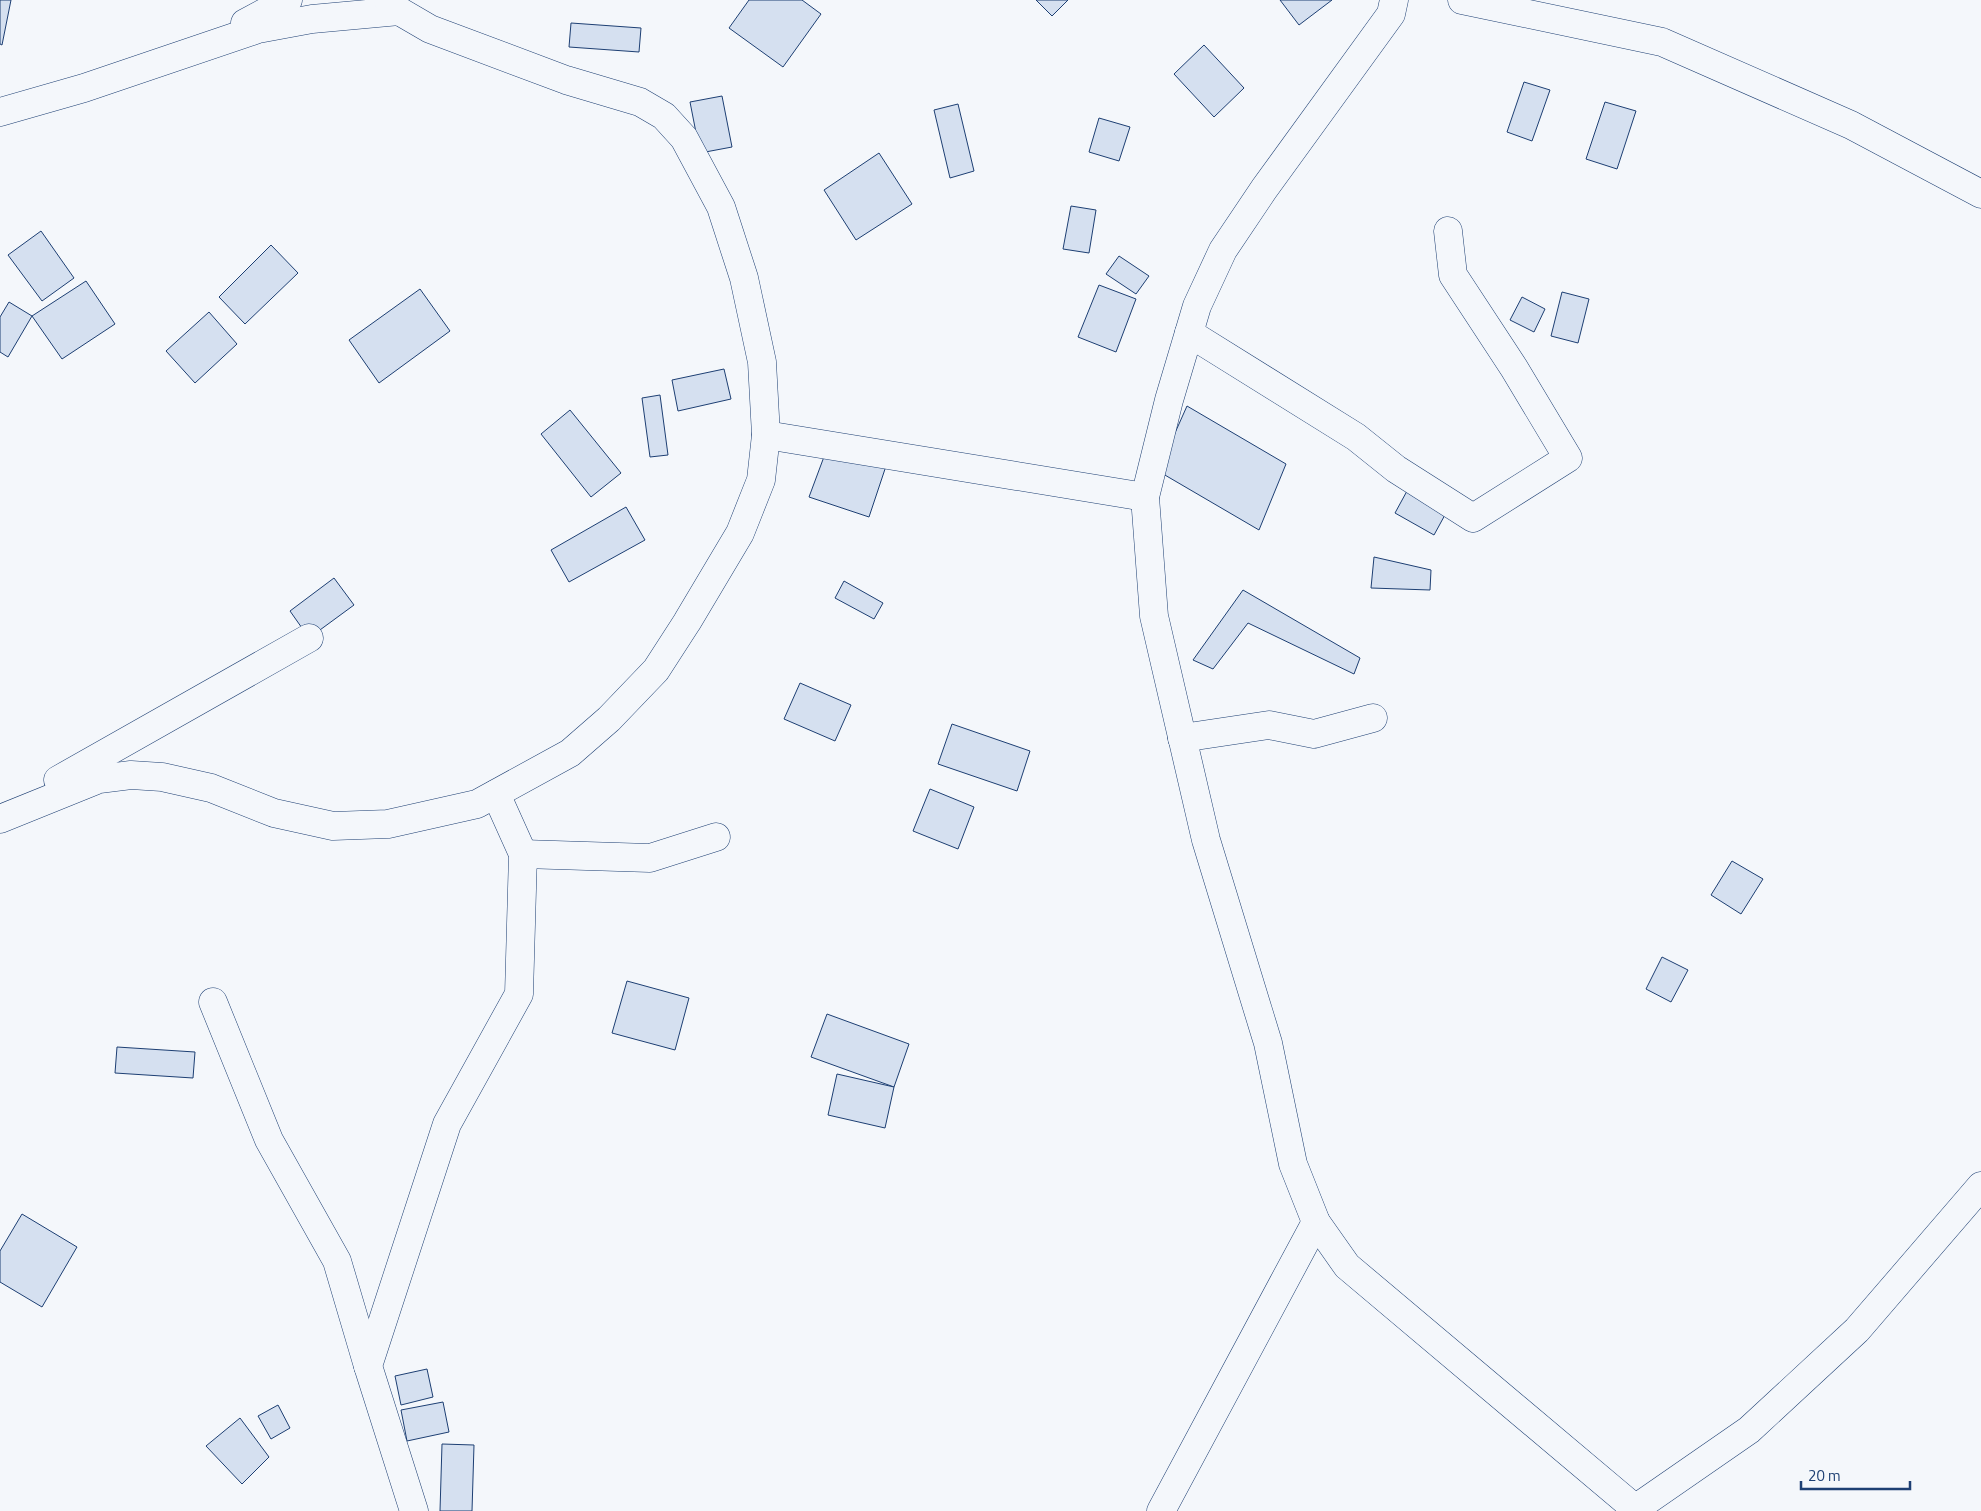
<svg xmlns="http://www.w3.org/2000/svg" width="1981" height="1511" viewBox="0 0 1981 1511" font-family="'Titillium Web',sans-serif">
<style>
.building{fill:#d5e0f0;stroke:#1d3f73}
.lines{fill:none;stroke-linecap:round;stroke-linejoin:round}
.minor-casing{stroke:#1d3f73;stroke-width:29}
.minor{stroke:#f4f7fb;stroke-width:28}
</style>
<rect width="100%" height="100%" fill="#f4f7fb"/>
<g class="building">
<polygon points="0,0 11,0 2,45 0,44"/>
<polygon points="749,0 802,0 821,14 783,67 729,28"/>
<polygon points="1036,0 1068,0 1052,16"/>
<polygon points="1280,0 1332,0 1299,25"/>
<polygon points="571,23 641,28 639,52 569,47"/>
<polygon points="1204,45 1244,88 1214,117 1174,74"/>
<polygon points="1524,82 1550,90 1532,141 1507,132"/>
<polygon points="722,96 732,147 700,153 690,102"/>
<polygon points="1605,102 1636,111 1617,169 1586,159"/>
<polygon points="958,104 974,171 950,178 934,110"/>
<polygon points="1099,118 1130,127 1119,161 1089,152"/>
<polygon points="879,153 912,204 856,240 824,190"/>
<polygon points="1071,206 1096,210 1089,253 1063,249"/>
<polygon points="41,231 74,278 42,301 8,255"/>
<polygon points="271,245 298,273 245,324 219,297"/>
<polygon points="1119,256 1149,276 1136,294 1106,274"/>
<polygon points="86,281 115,324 62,359 32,316"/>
<polygon points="1099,285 1136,299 1116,352 1078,337"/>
<polygon points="420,289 450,331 379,383 349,340"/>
<polygon points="1562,292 1589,299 1578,343 1551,336"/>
<polygon points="1522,297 1545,309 1534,332 1510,320"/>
<polygon points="9,302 32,316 8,357 0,352 0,317"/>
<polygon points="209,312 237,344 195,383 166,351"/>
<polygon points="724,369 731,399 678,411 672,380"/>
<polygon points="660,395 668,455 650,457 642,398"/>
<polygon points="1187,406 1286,464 1259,530 1158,471"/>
<polygon points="570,410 621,473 591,497 541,434"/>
<polygon points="828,446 886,466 869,517 809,497"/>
<polygon points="1407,491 1446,513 1434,535 1395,513"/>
<polygon points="626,507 645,540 569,582 551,550"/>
<polygon points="1374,557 1431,570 1430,590 1371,588"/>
<polygon points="334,578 354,605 309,638 290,611"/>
<polygon points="844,581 883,603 874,619 835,598"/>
<polygon points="1243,590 1360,658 1354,674 1248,623 1213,669 1193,660"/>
<polygon points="800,683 851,705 835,741 784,719"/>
<polygon points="952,724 1030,751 1017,791 938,764"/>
<polygon points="930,789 974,807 958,849 913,831"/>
<polygon points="1732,861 1763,879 1741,914 1711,895"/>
<polygon points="1662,957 1688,970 1671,1002 1646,989"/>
<polygon points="627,981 689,998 675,1050 612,1033"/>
<polygon points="827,1014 909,1044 894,1087 811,1057"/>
<polygon points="117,1047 195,1052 193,1078 115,1073"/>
<polygon points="837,1074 894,1087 885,1128 828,1115"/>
<polygon points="22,1214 77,1247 42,1307 0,1282 0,1251"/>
<polygon points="427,1369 433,1397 401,1405 395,1376"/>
<polygon points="443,1402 449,1432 407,1441 401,1410"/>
<polygon points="278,1405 290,1428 271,1439 258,1416"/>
<polygon points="240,1418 269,1457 242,1484 206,1446"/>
<polygon points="442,1444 474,1445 472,1511 440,1511"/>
</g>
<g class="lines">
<g class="minor-casing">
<g id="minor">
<polyline points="1394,0 1391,14 1264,189 1223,250 1197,306 1169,400 1145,497 1154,616 1206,840 1268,1043 1293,1164 1316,1222 1347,1266 1638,1511"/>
<polyline points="1462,0 1662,42 1851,125 1981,194"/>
<polyline points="245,23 288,0"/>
<polyline points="0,112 84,88 258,29 312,19 399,11"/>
<polyline points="1189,333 1356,437 1396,469 1473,518 1568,458 1514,368 1453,275 1448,231"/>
<polyline points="766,435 1145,497"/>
<polyline points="1182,738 1269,725 1314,734 1373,718"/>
<polyline points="58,780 309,638"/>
<polyline points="0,819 99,779 131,775 162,777 211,788 274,813 333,826 388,824 477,804 570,753 609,719 656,670 687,622 740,533 761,480 766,435 762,362 744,278 721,207 684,138 664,116 640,102 566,80 430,29 399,11 388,0"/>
<polyline points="523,854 650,858 716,837"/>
<polyline points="213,1002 269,1140 337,1261 368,1366"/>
<polyline points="414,1511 368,1366 447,1124 519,994 523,854 496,794"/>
<polyline points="1161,1511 1316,1222"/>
<polyline points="1632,1511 1749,1430 1857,1330 1981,1186"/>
</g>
</g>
<use href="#minor" class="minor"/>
</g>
<path d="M1801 1481v8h109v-8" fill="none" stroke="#1d3f73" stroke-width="2.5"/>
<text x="1808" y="1481" font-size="15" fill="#1d3f73" stroke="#f4f7fb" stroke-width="4" paint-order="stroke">20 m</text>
</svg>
